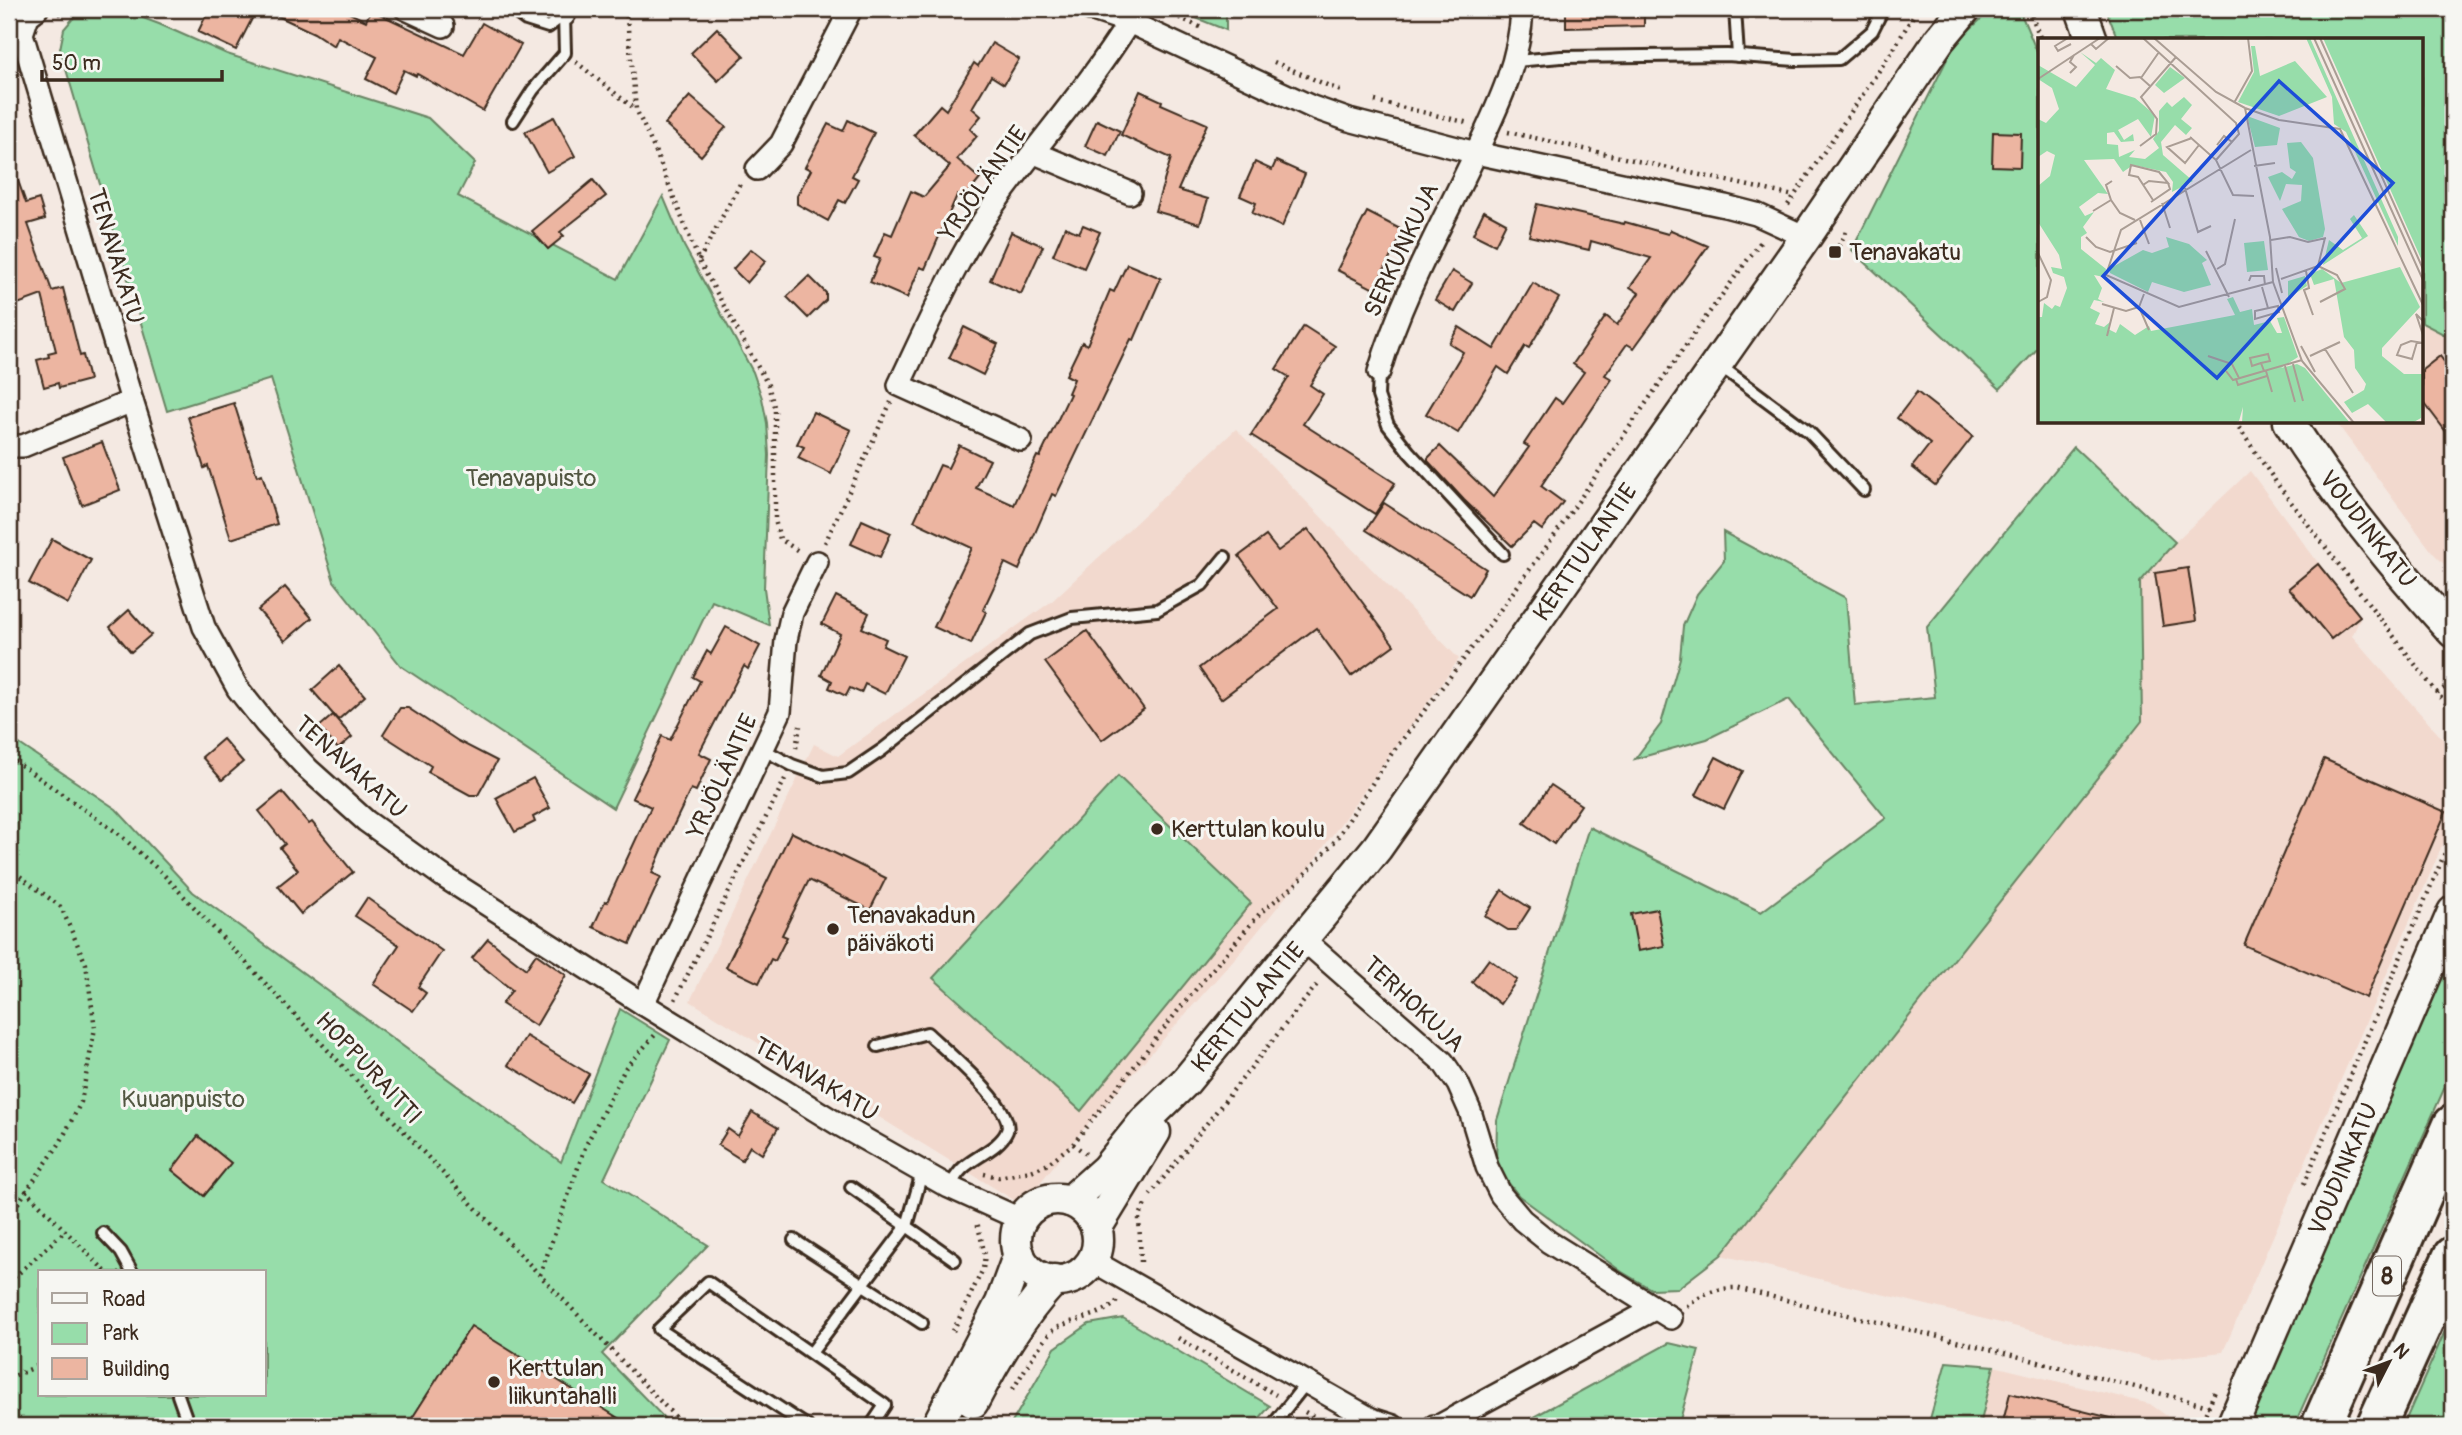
<svg xmlns="http://www.w3.org/2000/svg" width="2462" height="1435" viewBox="0 0 2462 1435" font-family="Pangolin,sans-serif">
<style>
.built{fill:#f2d9ce}
.green{fill:#97ddaa;stroke:#698464;stroke-width:2;fill-rule:evenodd}
.building{fill:#ecb5a1;stroke:#3b2a1e;stroke-width:2}
.lines{fill:none;stroke-linecap:round;stroke-linejoin:round}
.lane-casing{stroke:#3b2a1e;stroke-width:16}
.street-casing{stroke:#3b2a1e;stroke-width:26}
.secondary-casing{stroke:#3b2a1e;stroke-width:35}
.highway-casing{stroke:#3b2a1e;stroke-width:44}
.path{stroke:#3b2a1e;stroke-width:4.5;stroke-dasharray:2 5;stroke-linecap:butt}
.lane{stroke:#f6f6f2;stroke-width:10}
.street{stroke:#f6f6f2;stroke-width:21}
.secondary{stroke:#f6f6f2;stroke-width:30}
.highway{stroke:#f6f6f2;stroke-width:38}
.poi-dot{fill:#3b2a1e;stroke:#f6f6f2;stroke-width:2.5}
.labels{text-anchor:middle;stroke-width:6;stroke-linejoin:round;paint-order:stroke}
.shield{fill:#f6f6f2;stroke:#73675e;stroke-width:2}
.shield-label{font-size:23px;font-weight:bold;fill:#3b2a1e}
.street-label{font-size:24px;fill:#3b2a1e;stroke:#f6f6f2}
.poi-label{font-size:24px;fill:#3b2a1e;stroke:#f6f6f2;text-anchor:start}
.park-label{font-size:24px;fill:#525741;stroke:#f6f6f2}
.inset-road{fill:none;stroke:#aa9d94;stroke-width:2}
.view{fill:#1d4ed8;fill-opacity:0.15;stroke:#1d4ed8;stroke-width:3.5}
.inset-edge{fill:none;stroke:#3b2a1e;stroke-width:3.5}
</style>
<rect width="100%" height="100%" fill="#f4e9e2"/>
<filter id="ink" filterUnits="userSpaceOnUse"><feTurbulence type="fractalNoise" baseFrequency=".0143" numOctaves="2"/><feDisplacementMap in="SourceGraphic" scale="14" xChannelSelector="R" yChannelSelector="G"/><feConvolveMatrix kernelMatrix="1 2 1 2 8 2 1 2 1" color-interpolation-filters="sRGB"/></filter>
<g filter="url(#ink)">
<g class="built">
<polygon points="2422,323 2453,339 2453,573 2433,553 2336,422 2422,422"/>
<polygon points="1236,429 1459,659 1305,873 1250,941 1077,1137 1022,1205 690,1001 814,744 838,756 1052,601"/>
<polygon points="2250,471 2360,619 2352,636 2448,745 2453,779 2453,821 2223,1352 2153,1360 1721,1255 2142,721 2140,582 2175,542"/>
<polygon points="1994,1366 2150,1404 2181,1426 1980,1426"/>
</g>
<g class="green">
<polygon points="81,9 119,9 159,24 227,54 428,118 475,163 458,196 618,279 663,196 684,246 753,372 762,398 767,423 769,455 764,588 769,625 712,601 613,808 401,666 334,581 271,379 167,411 60,49 64,29"/>
<polygon points="1175,9 1226,9 1226,30 1181,12"/>
<polygon points="1992,9 2019,9 2040,59 2040,346 2000,389 1852,250 1955,43"/>
<polygon points="2106,9 2453,9 2453,339 2422,323 2422,40 2118,40"/>
<polygon points="2074,447 2175,542 2140,582 2142,721 1721,1255 1678,1288 1651,1289 1622,1272 1519,1196 1496,1167 1497,1120 1589,827 1761,912 1886,818 1789,699 1707,739 1635,759 1661,724 1680,658 1683,626 1697,594 1724,561 1723,532 1846,598 1855,705 1935,697 1927,627"/>
<path d="M9,737L116,809L193,892L561,1162L620,1009L670,1040L604,1179L708,1245L602,1354L672,1426H9ZM40,1272H264V1395H40Z"/>
<polygon points="1118,776 1251,903 1081,1111 933,978"/>
<polygon points="2453,951 2453,1069 2294,1426 2247,1426"/>
<polygon points="2453,1313 2453,1426 2403,1426"/>
<polygon points="1123,1318 1270,1406 1253,1426 1010,1426 1055,1348 1089,1324"/>
<polygon points="1669,1343 1699,1350 1680,1420 1699,1426 1517,1426"/>
<polygon points="1946,1362 1994,1366 1980,1426 1928,1426"/>
</g>
<g class="building">
<polygon points="209,9 257,9 236,50 198,32"/>
<polygon points="263,9 341,9 366,21 371,10 464,54 482,23 521,45 483,111 417,74 416,76 404,70 393,93 366,79 377,57 338,37 334,46 314,33"/>
<polygon points="1566,9 1644,9 1644,26 1566,28"/>
<polygon points="717,28 744,56 718,81 691,53"/>
<polygon points="992,43 1019,59 1004,84 991,76 972,108 981,116 970,129 977,136 957,159 980,179 963,200 957,195 925,269 920,267 907,298 870,282 880,259 874,257 885,232 892,235 911,191 924,197 950,166 914,135 940,105 946,110 974,63 978,66"/>
<polygon points="1140,91 1162,101 1161,104 1207,124 1178,190 1208,199 1200,224 1155,211 1171,158 1121,135"/>
<polygon points="690,96 726,127 701,156 665,124"/>
<polygon points="554,117 575,156 547,172 525,132"/>
<polygon points="848,120 874,133 852,176 858,179 845,203 839,200 828,221 797,204 797,196 811,170 805,167 828,124 843,131"/>
<polygon points="1097,120 1120,131 1108,156 1085,146"/>
<polygon points="1993,132 2021,133 2020,167 1992,166"/>
<polygon points="11,161 26,203 39,199 45,219 28,224 52,291 63,288 80,356 83,355 89,380 59,388 58,383 44,387 37,360 49,357 48,353 56,351 42,295 15,305 9,287 9,162"/>
<polygon points="1276,161 1305,174 1282,227 1252,213 1256,203 1240,196 1255,162 1272,170"/>
<polygon points="593,180 606,196 560,232 564,236 548,249 532,231"/>
<polygon points="1537,204 1624,224 1625,222 1668,234 1671,230 1708,246 1634,348 1627,344 1605,375 1612,379 1541,486 1563,502 1542,530 1534,524 1512,546 1464,500 1428,461 1428,458 1440,446 1493,497 1529,447 1524,444 1555,398 1562,403 1584,372 1573,364 1606,316 1617,325 1639,293 1630,287 1651,258 1591,241 1589,250 1529,236"/>
<polygon points="1484,211 1506,223 1495,245 1473,234"/>
<polygon points="1367,212 1404,231 1374,289 1337,270"/>
<polygon points="1083,225 1100,232 1084,268 1053,255 1065,227 1079,233"/>
<polygon points="1011,232 1043,246 1021,294 990,280"/>
<polygon points="751,249 766,261 747,283 733,269"/>
<polygon points="1127,264 1161,278 1134,340 1131,339 1056,496 1052,494 1019,570 1005,563 983,610 986,612 971,644 934,627 972,548 914,521 940,465 948,468 959,445 990,460 976,488 1014,505 1037,456 1040,457 1070,394 1068,393 1074,379 1066,375 1082,342 1087,345 1110,290 1114,292"/>
<polygon points="1452,271 1472,283 1455,312 1435,300"/>
<polygon points="809,276 826,293 826,300 808,318 787,297"/>
<polygon points="1533,283 1559,298 1529,348 1525,346 1508,374 1498,367 1458,433 1426,414 1463,352 1449,343 1459,327 1494,349"/>
<polygon points="1304,326 1335,346 1310,385 1323,394 1303,424 1395,483 1375,514 1251,435 1289,377 1276,369"/>
<polygon points="964,327 998,344 983,375 949,358"/>
<polygon points="2440,356 2453,374 2453,441 2422,400 2422,370"/>
<polygon points="1917,392 1973,436 1935,485 1912,467 1930,444 1897,418"/>
<polygon points="234,403 257,476 262,474 277,524 231,539 208,466 204,468 188,417"/>
<polygon points="813,412 851,430 831,474 798,458 804,447 797,444"/>
<polygon points="102,442 120,490 82,505 63,457"/>
<polygon points="1384,503 1486,569 1470,596 1366,530"/>
<polygon points="862,520 891,533 880,557 851,544"/>
<polygon points="1308,529 1394,645 1351,676 1316,628 1221,699 1199,668 1278,609 1239,556 1266,536 1278,551"/>
<polygon points="52,539 91,560 68,604 29,583"/>
<polygon points="2318,564 2360,616 2331,639 2289,588"/>
<polygon points="2188,568 2196,621 2163,626 2155,573"/>
<polygon points="285,587 312,618 285,641 258,610"/>
<polygon points="836,596 869,613 862,628 886,639 883,646 904,656 885,694 865,684 861,693 850,688 846,696 829,688 832,681 821,675 840,634 822,624"/>
<polygon points="129,610 151,635 131,652 110,627"/>
<polygon points="726,627 760,646 748,669 744,666 699,753 711,759 696,791 691,789 665,843 652,873 661,877 630,944 593,927 605,901 607,902 651,807 632,798 662,736 670,740 700,681 693,677 707,651 711,654"/>
<polygon points="1087,631 1144,709 1102,740 1045,662"/>
<polygon points="339,666 365,696 338,720 312,690"/>
<polygon points="400,708 408,708 458,741 497,761 478,795 470,795 428,772 431,766 383,735"/>
<polygon points="333,715 352,737 338,749 319,727"/>
<polygon points="223,739 243,762 222,780 202,757"/>
<polygon points="1716,757 1743,771 1724,809 1696,795"/>
<polygon points="2324,759 2446,812 2366,998 2244,945"/>
<polygon points="533,778 550,808 533,817 535,822 515,832 496,798"/>
<polygon points="1551,785 1581,805 1554,844 1524,823"/>
<polygon points="282,792 309,824 312,822 353,872 301,914 278,886 298,870 280,848 285,844 259,811"/>
<polygon points="791,832 886,878 870,910 809,880 782,935 787,937 775,961 771,959 759,983 726,967"/>
<polygon points="1502,890 1530,908 1516,930 1508,930 1485,916"/>
<polygon points="367,898 442,951 418,987 426,993 413,1011 373,984 399,945 355,916"/>
<polygon points="1657,909 1664,946 1638,951 1631,914"/>
<polygon points="488,939 526,969 536,954 566,975 536,1026 502,1004 512,990 472,958"/>
<polygon points="1489,959 1517,980 1500,1004 1472,982"/>
<polygon points="526,1036 589,1074 572,1103 508,1065"/>
<polygon points="752,1112 778,1128 762,1154 750,1146 742,1160 718,1145 728,1129 738,1136"/>
<polygon points="198,1136 231,1163 204,1196 172,1170"/>
<polygon points="471,1326 631,1426 407,1426"/>
<polygon points="2010,1393 2115,1419 2114,1426 2002,1426"/>
</g>
<g class="lines">
<g class="lane-casing">
<g id="lane">
<polyline points="511,9 526,20 548,27 564,15"/>
<polyline points="1735,9 1738,56"/>
<polyline points="1515,61 1561,57 1727,55 1796,60 1839,59 1872,31 1883,9"/>
<polyline points="513,121 533,90 565,53 564,15"/>
<polyline points="1719,365 1808,431 1864,490"/>
<polyline points="1379,372 1378,396 1388,425 1409,452 1503,554"/>
<polyline points="764,750 792,765 823,776 848,773 882,750 1030,634 1072,618 1157,610 1202,585 1225,557"/>
<path d="M878,1046L927,1033C944,1049 1016,1109 1007,1131C1000,1148 974,1157 962,1169C957,1174 953,1181 949,1187"/>
<polyline points="851,1187 955,1260"/>
<polyline points="103,1233 121,1252 132,1272"/>
<polyline points="794,1240 922,1323"/>
<polyline points="811,1353 907,1226 922,1173"/>
<polyline points="178,1395 189,1426"/>
<polyline points="807,1426 659,1329 708,1282 885,1405 871,1426"/>
<polyline points="1272,1426 1307,1382"/>
</g>
</g>
<g class="street-casing">
<g id="street">
<polyline points="37,9 28,16 22,34 132,401 204,627 238,689 265,723 308,769 366,821 444,877 643,1004 838,1124 949,1187 1022,1220"/>
<polyline points="406,9 443,26"/>
<polyline points="1090,9 1129,22 1312,107 1349,120 1476,153 1725,206 1756,214 1806,237"/>
<polyline points="564,15 567,9"/>
<polyline points="1035,153 1130,193"/>
<polyline points="757,169 781,144 851,9"/>
<path d="M1379,372C1401,298 1439,230 1472,161C1495,112 1520,64 1522,9"/>
<path d="M1021,440L899,385C931,318 961,248 1005,189C1047,133 1092,81 1129,22"/>
<polyline points="9,443 14,446 23,446 132,401"/>
<polyline points="1304,940 1443,1062 1458,1084 1470,1111 1487,1167 1501,1195 1522,1220 1549,1242 1671,1318"/>
<polyline points="643,1004 780,712 786,640 792,613 817,562"/>
<polyline points="1093,1261 1371,1419 1393,1426"/>
<polyline points="1434,1426 1441,1425 1654,1309"/>
</g>
</g>
<g class="secondary-casing">
<g id="secondary">
<polyline points="2081,9 2092,40"/>
<path d="M2289,422C2337,497 2393,566 2453,632"/>
<circle cx="1057" cy="1240" r="41"/>
<polyline points="1070,1201 1106,1169 1144,1122 1186,1081 1377,848 1806,237 1940,39 1965,9"/>
<polyline points="1097,1227 1155,1132"/>
<path d="M973,1402C996,1358 1020,1317 1054,1280"/>
<polyline points="937,1426 1001,1303 1019,1254"/>
<polyline points="2232,1426 2453,912"/>
</g>
</g>
<g class="highway-casing">
<g id="highway">
<polyline points="2321,1426 2453,1125"/>
<polyline points="2376,1426 2453,1256"/>
</g>
</g>
<g class="path">
<polyline points="626,9 636,109 657,155 699,261 768,385 775,410 775,520 780,539 800,552"/>
<polyline points="1160,9 1200,27"/>
<polyline points="2029,9 2041,40"/>
<polyline points="58,15 69,9"/>
<polyline points="576,62 635,109"/>
<polyline points="1274,62 1343,92"/>
<polyline points="1375,101 1469,123"/>
<polyline points="1508,132 1794,196"/>
<polyline points="1788,205 1895,47 1917,9"/>
<polyline points="1835,252 1845,235 1846,228"/>
<polyline points="699,260 741,182"/>
<polyline points="2235,422 2278,485 2437,693 2453,711"/>
<polyline points="825,543 891,402"/>
<polyline points="2437,693 2453,682"/>
<polyline points="796,748 800,726"/>
<polyline points="9,757 119,834 163,874 469,1201 684,1426"/>
<polyline points="9,868 61,907 86,964 95,1028 81,1102 60,1143 9,1216"/>
<polyline points="675,1000 785,779"/>
<polyline points="1073,1144 1086,1154"/>
<polyline points="984,1174 999,1177 1031,1171 1046,1165 1073,1144 1180,1008 1261,912 1295,885 1335,841 1392,753 1478,640 1550,542 1698,328 1762,240"/>
<polyline points="2304,1184 2453,834"/>
<polyline points="25,1190 106,1272"/>
<polyline points="1150,1195 1319,982"/>
<polyline points="1141,1262 1139,1218 1146,1202"/>
<polyline points="540,1275 586,1145 626,1067 655,1035"/>
<polyline points="9,1282 66,1230"/>
<path d="M1687,1306C1703,1294 1716,1288 1736,1288L1989,1349L2212,1407"/>
<polyline points="953,1331 983,1269 985,1255 977,1222"/>
<polyline points="1178,1338 1276,1395"/>
<polyline points="9,1378 40,1365"/>
<path d="M1013,1389C1022,1375 1043,1337 1054,1330C1075,1316 1102,1319 1119,1299"/>
<polyline points="1305,1412 1330,1426"/>
<polyline points="906,1426 911,1418"/>
<polyline points="2200,1426 2216,1389"/>
</g>
<use href="#lane" class="lane"/>
<use href="#street" class="street"/>
<use href="#secondary" class="secondary"/>
<use href="#highway" class="highway"/>
</g>
</g>
<g class="poi-dot">
<rect x="1828" y="245" width="14" height="14" rx="3.5"/>
<circle cx="1157" cy="829" r="7"/>
<circle cx="833" cy="929" r="7"/>
<circle cx="494" cy="1382" r="7"/>
</g>
<g class="labels">
<rect class="shield" x="2373" y="1256.5" width="28" height="39" rx="5"/>
<g class="shield-label">
<text x="2387" y="1284">8</text>
</g>
<g class="street-label">
<text transform="translate(983 183) rotate(-55)" y="8">YRJÖLÄNTIE</text>
<text transform="translate(1401 250) rotate(-65)" y="8">SERKUNKUJA</text>
<text transform="translate(116 256) rotate(73)" y="8">TENAVAKATU</text>
<text transform="translate(2368 529) rotate(52)" y="8">VOUDINKATU</text>
<text transform="translate(1585 552) rotate(-55)" y="8">KERTTULANTIE</text>
<text transform="translate(351 767) rotate(42)" y="8">TENAVAKATU</text>
<text transform="translate(722 776) rotate(-65)" y="8">YRJÖLÄNTIE</text>
<text transform="translate(1414 1004) rotate(43)" y="8">TERHOKUJA</text>
<text transform="translate(1248 1007) rotate(-50)" y="8">KERTTULANTIE</text>
<text transform="translate(369 1068) rotate(47)" y="8">HOPPURAITTI</text>
<text transform="translate(816 1079) rotate(31)" y="8">TENAVAKATU</text>
<text transform="translate(2343 1169) rotate(-67)" y="8">VOUDINKATU</text>
</g>
<g class="poi-label">
<text x="1849" y="260">Tenavakatu</text>
<text x="1171" y="837">Kerttulan koulu</text>
<text x="847" y="923">Tenavakadun<tspan x="847" dy="28">päiväkoti</tspan></text>
<text x="508" y="1376">Kerttulan<tspan x="508" dy="28">liikuntahalli</tspan></text>
</g>
<g class="park-label">
<text x="531" y="486">Tenavapuisto</text>
<text x="183" y="1107">Kuuanpuisto</text>
</g>
</g>
<g transform="translate(2038 38)">
<rect width="385" height="385" fill="#f4e9e2"/>
<path d="M268,0H272L360,199V208L308,94L296,86L294,59ZM285,0H385V225ZM213,8H217L222,38L257,23L289,59L241,78L200,64L216,34ZM42,14L58,25L63,20L77,32L68,51L97,60L117,77L113,99L100,81L80,92L86,102L95,96L96,103L83,104L76,94L69,95V106L80,107L81,119L97,112L91,119L107,121L121,110L115,101L121,93V73L129,64L134,69L146,59L154,67L143,81L154,90L148,97L137,87L123,104L125,117L155,143L134,154L135,144L128,134L95,127L85,134L76,121L46,122L70,156L60,155L41,169L47,178L56,174L45,189L49,195L43,199V211L68,231L66,239L56,237L64,250L60,261L66,264L56,262L52,270L62,275L57,286L66,289L72,284L70,291L78,295L82,286L97,297L111,288L113,293L197,277L189,261L195,259L202,274L214,271L216,287L232,283L239,295H244L239,280L246,279L260,319L243,330L259,326L267,330L312,385H204L205,369L201,383L195,385H0V279H4L6,265L14,271L17,267L22,269L29,250L26,239L15,235L13,229L24,231L21,217L0,184V148L12,138L17,117L9,113L0,119V81L8,85L21,71L14,50L0,41V27L38,49L57,27ZM132,29L147,40L126,55L117,47ZM209,78L242,90L239,107L217,109ZM263,104L275,120L287,191L285,199L271,203L261,199L244,171L263,163L264,147L248,146L242,163L230,139L244,134L254,141L258,134L252,130L249,105ZM316,177L330,198L285,227L291,202L305,212L324,200L312,181ZM128,199L151,206L169,222L164,225L173,247L146,254L114,244L110,254L72,235L71,231L105,212L114,215L131,209ZM226,203L230,232L209,234L206,205ZM362,229L382,269L344,310V318L366,336H384L385,360L383,380L374,385H349L330,366L314,375L306,364L326,352L328,346L317,330L316,312L306,299L296,241L276,247L272,236L284,231L303,245ZM267,238L269,248L250,260V243Z" fill="#97ddaa"/>
<path class="inset-road" d="M30,0L17,8L20,13L33,6M105,0L198,85L201,96L178,122M116,0L178,54L207,70L241,82L302,91L385,267M276,0L385,242M282,0L385,231M53,6L58,11L71,0M78,28L92,40L102,39L112,48M32,35L38,29L32,24L36,17M103,40L121,14M0,41L62,0M196,65L214,33L210,0M207,70L232,199L235,244L264,323L316,385M152,99L178,122L195,157L216,158M154,100L129,109L147,125L161,107M179,107L186,98L194,104M102,108L118,96L119,81L103,59L138,19M213,112L83,192L68,237L141,269L235,244M216,128L237,125M74,143L68,147L73,162L82,175L97,182M105,147L111,143L130,145L121,134L93,127L91,137L100,139L115,162M147,150L160,194L173,188M113,164L132,151L130,145M124,165L132,190M55,173L73,162M102,182L111,206M48,199L58,209L72,214L99,205M233,202L252,199L270,204L288,200M168,213L191,259M0,215L13,242L9,259L0,264M280,228L299,237L307,251L282,264M238,230L244,255M179,231L187,226L197,181M268,233L271,250L266,252L275,277M243,241L280,228L287,200M211,243L213,238H226L227,247M224,249L230,270M64,266L88,273L101,269L106,256M240,268L241,274L217,281V273ZM101,269L111,292M385,283L378,276L385,297M69,298L76,270M379,304L374,321L359,317L363,307L373,303L385,305M263,308L277,334M287,311L315,355M170,318L194,326L201,340M272,318L302,304M223,325L214,328L212,320L230,316L232,323L223,325L226,333M255,326L265,363M247,328L257,364M188,333L195,342L264,322M228,333L234,354M198,341L200,347L229,338"/>
<path class="view" d="M241,43L355,145L179,340L65,238Z"/>
<rect width="385" height="385" class="inset-edge"/>
</g>
<rect width="2462" height="1435" fill="none" stroke="#f6f6f2" stroke-width="35"/>
<rect x="18" y="18" width="2427" height="1400" fill="none" stroke="#3b2a1e" stroke-width="2.5" filter="url(#ink)"/>
<rect x="38" y="1270" width="228" height="126" fill="#f6f6f2" stroke="#aba49d" stroke-width="2"/>
<rect x="52" y="1293" width="35" height="10" fill="#f6f6f2" stroke="#aba49d" stroke-width="2"/>
<text x="102" y="1306" font-size="21" fill="#3b2a1e">Road</text>
<rect x="52" y="1323" width="35" height="21" fill="#97ddaa" stroke="#aba49d" stroke-width="2"/>
<text x="102" y="1340" font-size="21" fill="#3b2a1e">Park</text>
<rect x="52" y="1358" width="35" height="21" fill="#ecb5a1" stroke="#aba49d" stroke-width="2"/>
<text x="102" y="1376" font-size="21" fill="#3b2a1e">Building</text>
<g transform="translate(2389 1362) rotate(48)" stroke="#f6f6f2" stroke-width="5" paint-order="stroke">
<path d="M0-5L12 26L0 18L-12 26Z" fill="#3b2a1e"/>
<text y="-10" font-size="19" font-weight="bold" text-anchor="middle" fill="#3b2a1e">N</text>
</g>
<path d="M42 70v10h180v-10" fill="none" stroke="#3b2a1e" stroke-width="3.5"/>
<text x="52" y="70" font-size="21" fill="#3b2a1e" stroke="#f6f6f2" stroke-width="5" paint-order="stroke">50 m</text>
</svg>
